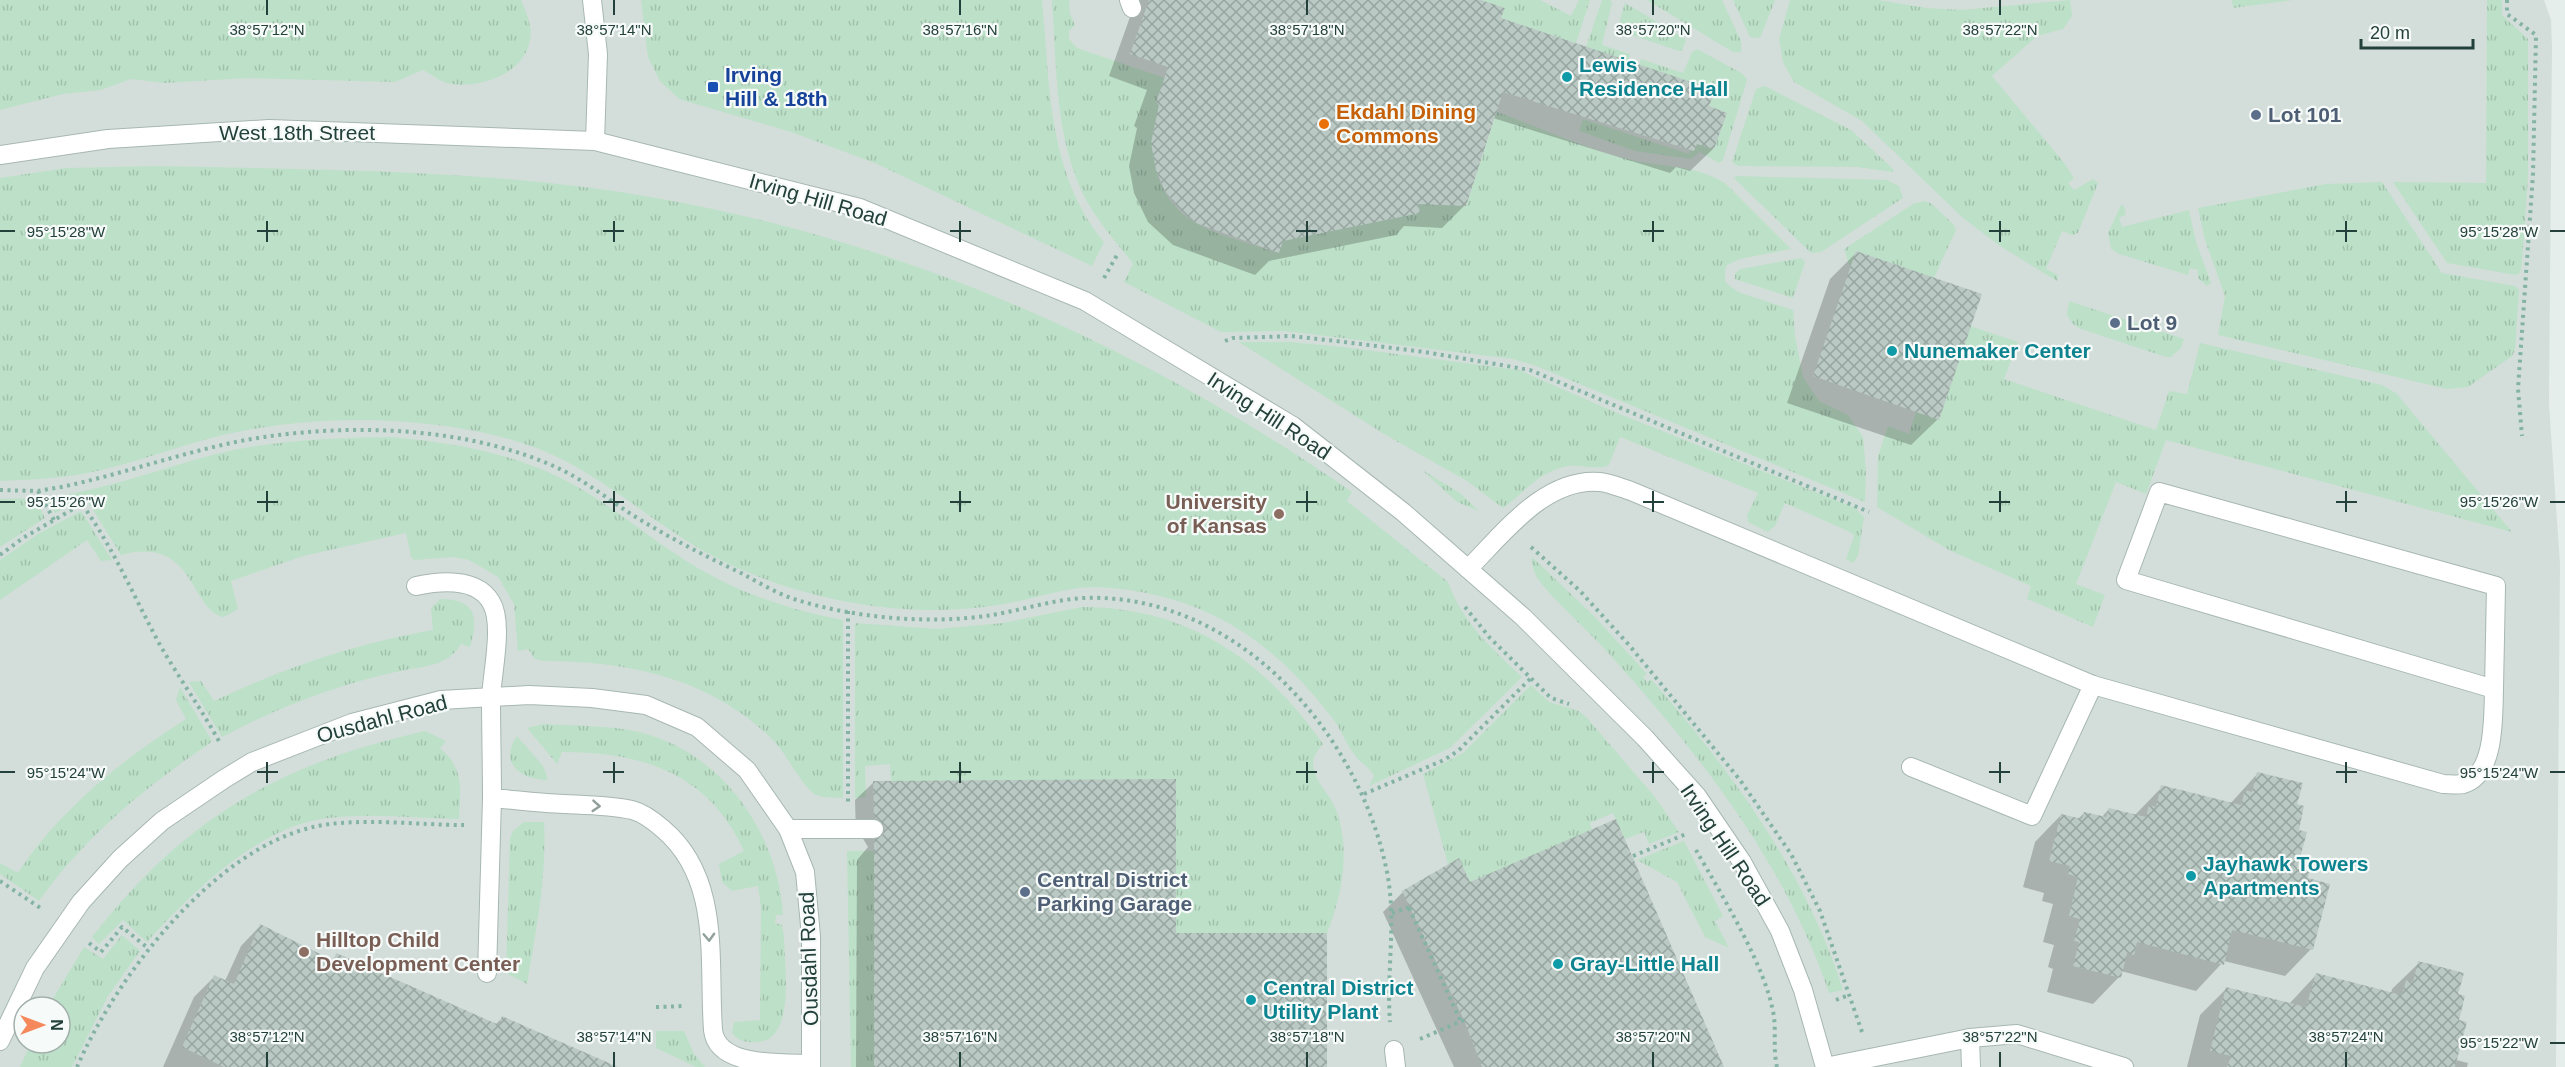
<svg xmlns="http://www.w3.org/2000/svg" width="2565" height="1067" viewBox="0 0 2565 1067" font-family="Arial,sans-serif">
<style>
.built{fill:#d3deda;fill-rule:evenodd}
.grass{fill:url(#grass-tufts)}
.shadow{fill:#0003}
.building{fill:url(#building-cross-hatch)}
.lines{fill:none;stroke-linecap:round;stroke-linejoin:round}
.service-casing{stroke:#a7b7b2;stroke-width:20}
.pedestrian-casing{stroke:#a7b7b2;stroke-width:20}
.minor-casing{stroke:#a7b7b2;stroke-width:20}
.path{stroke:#84b3a6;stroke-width:4;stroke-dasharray:3 4.5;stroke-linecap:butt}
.service{stroke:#fff;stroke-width:18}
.pedestrian{stroke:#fff;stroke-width:18}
.minor{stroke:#fff;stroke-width:18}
.oneway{stroke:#91a09c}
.ticks{fill:none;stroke:#23413a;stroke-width:2}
.culture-dot{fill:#0f9aa8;stroke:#f6faf8;stroke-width:2}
.transit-dot{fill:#1a4fb4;stroke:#f6faf8;stroke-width:2}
.service-dot{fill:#5c6f8a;stroke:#f6faf8;stroke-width:2}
.food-dot{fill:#e8710a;stroke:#f6faf8;stroke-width:2}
.education-dot{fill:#8d6e63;stroke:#f6faf8;stroke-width:2}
.labels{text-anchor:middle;stroke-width:4.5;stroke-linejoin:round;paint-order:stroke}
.culture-label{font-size:21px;font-weight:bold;fill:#0d838f;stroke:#f6faf8;text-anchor:start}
.transit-label{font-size:21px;font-weight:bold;fill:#164399;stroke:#f6faf8;text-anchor:start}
.food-label{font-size:21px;font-weight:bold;fill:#c56008;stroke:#f6faf8;text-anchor:start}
.service-label{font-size:21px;font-weight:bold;fill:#4e5e75;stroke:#f6faf8;text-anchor:start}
.street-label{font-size:21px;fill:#23413a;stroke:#f6faf8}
.education-label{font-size:21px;font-weight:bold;fill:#785e54;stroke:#f6faf8;text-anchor:end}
.ticks-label{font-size:15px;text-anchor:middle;fill:#23413a;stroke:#f6faf8;stroke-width:4.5;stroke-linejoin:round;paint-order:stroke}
</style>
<defs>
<pattern id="grass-tufts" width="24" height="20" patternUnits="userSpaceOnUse" patternTransform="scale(1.5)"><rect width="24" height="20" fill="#bde0c8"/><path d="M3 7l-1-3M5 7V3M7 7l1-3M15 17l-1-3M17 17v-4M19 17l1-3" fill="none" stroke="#a2c1ad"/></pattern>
<pattern id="building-cross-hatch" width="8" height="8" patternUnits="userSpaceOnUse" patternTransform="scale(1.5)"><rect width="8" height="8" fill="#bac9c4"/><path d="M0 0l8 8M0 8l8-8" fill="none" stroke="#97a5a0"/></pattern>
</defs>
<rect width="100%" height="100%" fill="#e5eeea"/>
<path class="built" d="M0,0H2544L2551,20L2552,47L2549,404L2560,564L2556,1067H0ZM24,1007H60V1043H24Z"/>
<g class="grass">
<path d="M0,0H521C526,12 533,27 530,40C524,74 482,88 452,84C441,83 433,75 423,70L395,82L248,78L164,83L131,79L101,90L63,94L0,110Z"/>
<path d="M641,0H1042C1050,84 1047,173 1104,242L1092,266L875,163L791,132L679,99L660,81L648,57Z"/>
<path d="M1052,0H1069L1070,14L1075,25L1069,31V39L1077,48L1165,78L1156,102L1160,106C1145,148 1154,199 1196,223C1221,237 1252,244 1278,253L1283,241L1420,212L1418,202L1466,206L1497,112C1539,127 1580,146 1623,158C1657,167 1694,164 1725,183L1791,249L1740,259L1727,265L1725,270V282L1738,292L1793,310L1795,336L1803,377L1819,401L1848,415L1863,437L1866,471L1865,502L1536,366L1513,359L1285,331L1221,332L1124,282L1133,264C1120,247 1106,231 1094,213C1054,152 1057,70 1052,0Z"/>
<polygon points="1481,0 1540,0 1571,16 1579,0 1590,0 1576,43 1501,18 1504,8"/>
<polygon points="1602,0 1610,0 1612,3 1602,45 1630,54 1628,61 1586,47"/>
<polygon points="1647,0 1722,0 1741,41 1741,52 1733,52"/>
<polygon points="1733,0 1775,0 1760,38 1750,37"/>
<polygon points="1790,0 1878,0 1927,8 1961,10 2070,0 2072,16 2063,29 2037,36 1992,76 2065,164 2074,178 2068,183 2074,190 2093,179 2098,183 2078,233 2072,235 2062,231 2046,269 2058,275 2057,281 2000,246 1963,218 1862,121 1794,82 1783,62 1779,39"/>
<polygon points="2232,0 2293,0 2233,8"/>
<polygon points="2487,0 2502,0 2502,15 2528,39 2528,176 2522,263 2520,273 2516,275 2447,263 2393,182 2486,183"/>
<polygon points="1625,3 1684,38 1686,41 1682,50 1679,51 1617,30"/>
<polygon points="1697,49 1743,74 1747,80 1723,160 1719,163 1700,152 1691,159 1635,151 1579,131 1583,119 1689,154 1690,150 1694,151 1697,144 1714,149 1726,113 1709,106 1715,90 1639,65 1641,59 1683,73 1692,52"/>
<polygon points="1765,86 1851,130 1893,169 1893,172 1857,167 1738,166 1732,162 1756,89"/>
<path d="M157,166C323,170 492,169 656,198C908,242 1143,347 1352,492L1347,501L1448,582C1462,622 1492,649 1522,677L1450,748L1369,786L1374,776C1369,767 1365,766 1359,760C1347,748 1341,728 1330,715C1294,669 1252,630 1197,608C1166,595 1113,584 1079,588C1051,592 1025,601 998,605C948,613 897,611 848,602C796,592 746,575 700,549C654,522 614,487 567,462C514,434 452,425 393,421C344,418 290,422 242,431C193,440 146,460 97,471C65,478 32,480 0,481V178L66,168Z"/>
<polygon points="1737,176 1887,180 1899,186 1903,198 1821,252 1811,253 1734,178"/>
<polygon points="2382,182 2442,273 2515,286 2519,290 2515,350 2512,356 2468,387 2447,389 2218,335 2225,296 2205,240 2198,208 2326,184"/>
<polygon points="1924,201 1932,204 1954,225 1956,230 1934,278 1856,251 1850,267 1844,249 1913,204"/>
<polygon points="2121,205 2124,206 2126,215 2119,217 2122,227 2189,210 2196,242 2211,283 2207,286 2198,278 2198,270 2190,268 2188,275 2119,254 2111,249 2108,233"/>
<polygon points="1801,258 1805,262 1793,298 1735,279 1735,274 1740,269"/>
<polygon points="2069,301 2184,339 2181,348 2171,357 2166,357 2081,329 2073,324 2067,315"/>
<polygon points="1970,326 2018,342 2004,379 2156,430 2169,391 2187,394 2200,343 2382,385 2396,393 2512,532 2166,440 2146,494 2116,482 2076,584 2105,595 2093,627 2027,599 2031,586 1949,550 1877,507 1878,456 1888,426 1909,434 1916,412 1939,419"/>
<path d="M1239,342H1290L1343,347L1519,370L1617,413L1855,508L1864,517L1858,556L1853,563L1846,559L1854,536L1850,532L1785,503L1775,526L1768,532L1748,522L1747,515L1758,493L1620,437L1609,465C1599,471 1581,464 1568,466C1537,472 1526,492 1503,508L1467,481L1384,434Z"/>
<path d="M390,437C449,442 508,452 561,478C610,502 651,541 698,568C742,594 793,611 843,620V798L822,797L814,794C796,778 787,753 769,736C706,677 627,661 543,661L535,659L528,649L518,651L514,604L498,577L469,560L452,557L414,560L411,557L406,533L303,556L231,581L238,609L224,617C190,611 195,534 121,555L85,497L55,513L46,498C105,490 159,469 216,454C272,440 332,438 390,437Z"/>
<polygon points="1422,470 1460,493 1479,511 1457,502"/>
<polygon points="35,498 45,518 0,547 0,499"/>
<polygon points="81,511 112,560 101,561 87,540 0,600 0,560 38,534"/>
<path d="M1532,557L1594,616L1647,674L1643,677L1647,682L1651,679C1731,771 1806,872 1843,990L1829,993C1785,863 1701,756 1610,655C1588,630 1561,608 1540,582C1535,576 1531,565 1532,557Z"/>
<path d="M440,599C476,599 479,617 470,647L461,644C448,667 423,666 400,671C336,685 279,707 222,737L189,682L201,681L214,701C289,666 351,645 433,630L431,608Z"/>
<path d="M1082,607C1188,607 1264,660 1323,744C1318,750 1313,756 1313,764C1314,782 1331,795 1336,810C1351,849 1342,896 1327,933H1176L891,781L890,764L865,766L866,797L855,798V623L937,629L1003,623Z"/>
<polygon points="1531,685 1549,702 1579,711 1587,718 1655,797 1679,832 1649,844 1644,832 1625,839 1613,813 1590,823 1592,830 1470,882 1459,858 1448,864 1423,774 1463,753"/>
<path d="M180,687L212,741L210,743C146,787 85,836 39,901L0,874V863L18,873C60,809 123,759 186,719L176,700Z"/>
<path d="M543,724C575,726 608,725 639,732C722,752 778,833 783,915H776L775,923L782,925L784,937C784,964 797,1042 756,1042C747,1043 738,1041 732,1033L734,1022L760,1020L761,907L758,886L732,891L722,882L719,864L744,851C709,773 642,752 562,752L557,764L527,728Z"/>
<path d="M425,731L446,741L440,748C465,770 460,788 459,819C414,818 366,812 321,819C255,830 190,894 147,942L123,920L99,944L92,937C185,818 278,764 425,731Z"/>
<path d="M517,736L543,766L548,780C522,780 498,764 517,736Z"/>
<path d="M524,822H544C547,877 536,930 527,984L506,973L510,838L513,831Z"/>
<polygon points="1684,841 1723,916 1715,921 1729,948 1705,937 1677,882 1637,860"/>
<polygon points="847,851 874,851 874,1067 851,1067"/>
<polygon points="122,935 140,951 108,996 72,1067 20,1067 31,1043 60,1043 60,1007 48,1007 84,947 103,959"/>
<polygon points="656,1031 684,1031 694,1054 705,1067 696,1067 656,1048"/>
</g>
<g class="shadow">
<polygon points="1136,0 1476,0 1500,19 1707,107 1713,149 1690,171 1676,167 1670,173 1493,118 1465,205 1442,228 1404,226 1396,235 1269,261 1255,275 1173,245 1148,222 1134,193 1129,166 1137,128 1134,126 1147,90 1109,76"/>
<polygon points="1856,253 1938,419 1911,445 1787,403 1830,279"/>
<polygon points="2258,773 2295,805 2295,870 2311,949 2285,976 2224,961 2196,991 2121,971 2119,977 2093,1004 2047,992 2053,969 2048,967 2054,945 2043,942 2053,904 2042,901 2044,893 2023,887 2035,842 2061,815 2078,819 2084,813 2101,818 2109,809 2134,816 2162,787 2230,804"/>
<polygon points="873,783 1174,935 1326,1067 856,1067 857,860 868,847 862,837 856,835 855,800"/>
<polygon points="1469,884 1722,1067 1454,1067 1383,912 1403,892"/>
<polygon points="261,925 331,961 337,955 495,1025 503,1017 602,1067 163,1067 194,997 214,977 225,981 241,946"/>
<polygon points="2419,963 2456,995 2456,1060 2468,1063 2467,1067 2187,1067 2200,1015 2227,988 2289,1004 2316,975 2391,994 2392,989"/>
</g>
<g class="building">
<polygon points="1149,0 1481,0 1505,8 1501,18 1715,90 1709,106 1727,113 1714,149 1697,144 1694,151 1503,92 1466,206 1418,204 1420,213 1283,241 1279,253 1196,223 1181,211 1165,191 1156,170 1151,143 1159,105 1156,103 1168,67 1130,54"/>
<polygon points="1856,251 1982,294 1939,420 1813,376"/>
<polygon points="2257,772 2303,783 2297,804 2304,806 2299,830 2307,832 2297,869 2309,872 2308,878 2330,884 2313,950 2232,930 2224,965 2137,942 2134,955 2127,953 2121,978 2073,966 2079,942 2074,941 2080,919 2069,916 2078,877 2068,874 2070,866 2049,861 2061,814 2082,819 2084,812 2106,817 2109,808 2146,817 2149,805 2156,807 2161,785 2241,805 2245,790 2252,792"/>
<polygon points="1176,779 1176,933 1327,933 1327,1067 874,1067 874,840 883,835 885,828 880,820 874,818 873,781"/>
<polygon points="1616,819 1724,1067 1482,1067 1464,1020 1402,891 1459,858 1470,882"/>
<polygon points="260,924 334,961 336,953 499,1025 502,1016 618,1067 224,1067 182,1047 214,975 234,984"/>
<polygon points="2418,961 2464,973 2458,994 2465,996 2459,1020 2467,1022 2455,1067 2227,1067 2231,1056 2210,1051 2226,987 2306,1007 2316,973 2402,995 2406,980 2413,982"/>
</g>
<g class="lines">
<g class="service-casing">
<g id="service">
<polyline points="1129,0 1132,8"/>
<path d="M1468,569C1503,534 1545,477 1600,482C1610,483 1621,488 1631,491L2093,685L2443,784C2449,784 2457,785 2463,784C2496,775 2493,715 2494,689L2126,580L2159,492L2496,586L2494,689"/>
<path d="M416,586C440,581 476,577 491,602C504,623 492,673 491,698C491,731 492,765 492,798C516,800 540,803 564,804C587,805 610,805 632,810C644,813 655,822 663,829C722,879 708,961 713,1030C717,1067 779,1063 811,1064"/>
<polyline points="1911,767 2032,816 2093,685"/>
<polyline points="788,829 874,829"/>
<polyline points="487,973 492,798"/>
<polyline points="1970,1038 2017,1034 2124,1067"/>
<polyline points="1825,1067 1970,1038 1971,1067"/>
</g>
</g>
<g class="pedestrian-casing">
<polyline id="pedestrian" points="1394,1050 1396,1067"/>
</g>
<g class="minor-casing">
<g id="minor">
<polyline points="592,0 598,54 595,141"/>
<polyline points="0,155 108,139 269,129 595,141 860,208 1085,301 1293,426 1403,512 1523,617 1645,738 1697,796 1742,862 1780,931 1803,990 1825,1067"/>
<polyline points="0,1041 35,968 81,902 120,859 162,821 224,779 252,762 352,723 441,700 529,695 592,698 646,705 697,727 747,770 788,829 805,872 811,936 811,1067"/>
</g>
</g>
<g class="path">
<polyline points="2507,0 2507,14 2536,35 2533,174 2518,389 2522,436"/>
<polyline points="1104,278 1117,255"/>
<polyline points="1225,341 1233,338 1291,336 1336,341 1425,352 1530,370 1869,512"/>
<path d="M0,490L38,491L61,487C129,473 196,447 264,437C359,423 473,428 560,469C585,481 608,499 631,514C666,536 703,555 741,573C758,582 776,593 794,599C853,618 931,625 992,615C1022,610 1052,600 1083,598C1236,592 1359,732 1387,872C1397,923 1386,972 1390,1022"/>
<polyline points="38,491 54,520"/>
<polyline points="1531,547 1580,591 1629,645 1740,780 1791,854 1820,911 1862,1032"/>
<path d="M0,555L23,538L82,504C114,549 134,597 160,645C179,678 202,710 220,743"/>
<polyline points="1465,607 1490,638 1551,698 1569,704"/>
<polyline points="848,611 848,802"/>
<polyline points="1364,794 1444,760 1458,751 1531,678"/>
<path d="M1696,850C1721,894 1767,968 1774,1017C1776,1033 1773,1050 1777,1067"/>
<polyline points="1633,856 1686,834"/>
<polyline points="0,881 42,909"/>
<polyline points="1409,908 1461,1022"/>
<polyline points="1392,913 1410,907"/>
<polyline points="89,943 101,952 122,927 149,949"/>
<polyline points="1836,1000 1849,995"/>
<polyline points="656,1007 685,1006"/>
<polyline points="1420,1039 1464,1020"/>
<path d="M77,1067C116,977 213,850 313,827C356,817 418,825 464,825"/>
</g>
<use href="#service" class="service"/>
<use href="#pedestrian" class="pedestrian"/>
<use href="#minor" class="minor"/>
</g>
<defs><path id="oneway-chevron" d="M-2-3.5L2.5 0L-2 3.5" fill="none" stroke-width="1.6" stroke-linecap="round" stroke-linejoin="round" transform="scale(1.5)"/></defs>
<g class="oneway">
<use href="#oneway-chevron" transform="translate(596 806) rotate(4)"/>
<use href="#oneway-chevron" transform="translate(709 937) rotate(88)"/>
</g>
<path class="ticks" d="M267,0V15M614,0V15M960,0V15M1307,0V15M1653,0V15M2000,0V15M267,221V242M614,221V242M960,221V242M1307,221V242M1653,221V242M2000,221V242M2346,221V242M0,231H15M257,231H278M603,231H624M950,231H971M1296,231H1317M1643,231H1664M1989,231H2010M2336,231H2357M2550,231H2565M267,491V512M614,491V512M960,491V512M1307,491V512M1653,491V512M2000,491V512M2346,491V512M0,502H15M257,502H278M603,502H624M950,502H971M1296,502H1317M1643,502H1664M1989,502H2010M2336,502H2357M2550,502H2565M267,762V783M614,762V783M960,762V783M1307,762V783M1653,762V783M2000,762V783M2346,762V783M0,772H15M257,772H278M603,772H624M950,772H971M1296,772H1317M1643,772H1664M1989,772H2010M2336,772H2357M2550,772H2565M2550,1043H2565M267,1052V1067M614,1052V1067M960,1052V1067M1307,1052V1067M1653,1052V1067M2000,1052V1067M2346,1052V1067"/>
<g class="culture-dot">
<circle cx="1567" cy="77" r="6"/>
<circle cx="1892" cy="351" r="6"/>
<circle cx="2191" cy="876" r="6"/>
<circle cx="1558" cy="964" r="6"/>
<circle cx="1251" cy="1000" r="6"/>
</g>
<rect class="transit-dot" x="707" y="81" width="12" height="12" rx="3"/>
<g class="service-dot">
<circle cx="2256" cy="115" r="6"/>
<circle cx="2115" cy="323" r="6"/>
<circle cx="1025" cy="892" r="6"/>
</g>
<circle class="food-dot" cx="1324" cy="124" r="6"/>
<g class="education-dot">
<circle cx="1279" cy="514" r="6"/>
<circle cx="304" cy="952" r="6"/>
</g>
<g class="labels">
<g class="culture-label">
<text x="1579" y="72">Lewis<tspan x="1579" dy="24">Residence Hall</tspan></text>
<text x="1904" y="358">Nunemaker Center</text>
<text x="2203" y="871">Jayhawk Towers<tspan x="2203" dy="24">Apartments</tspan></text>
<text x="1570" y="971">Gray-Little Hall</text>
<text x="1263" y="995">Central District<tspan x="1263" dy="24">Utility Plant</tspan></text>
</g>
<g class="transit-label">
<text x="725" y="82">Irving<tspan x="725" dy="24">Hill &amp; 18th</tspan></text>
</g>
<g class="food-label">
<text x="1336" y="119">Ekdahl Dining<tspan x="1336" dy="24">Commons</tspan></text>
</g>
<g class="service-label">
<text x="2268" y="122">Lot 101</text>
<text x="2127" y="330">Lot 9</text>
<text x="1037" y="887">Central District<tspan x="1037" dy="24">Parking Garage</tspan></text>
</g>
<g class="street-label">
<text x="297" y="140">West 18th Street</text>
<text transform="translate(818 200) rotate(16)" y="7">Irving Hill Road</text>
<text transform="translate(1269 416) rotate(33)" y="7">Irving Hill Road</text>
<text transform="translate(382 719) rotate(-15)" y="7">Ousdahl Road</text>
<text transform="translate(1725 845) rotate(56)" y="7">Irving Hill Road</text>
<text transform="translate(809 959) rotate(-92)" y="7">Ousdahl Road</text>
</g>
<g class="education-label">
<text x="1267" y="509">University<tspan x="1267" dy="24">of Kansas</tspan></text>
<text x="316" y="947" text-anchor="start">Hilltop Child<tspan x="316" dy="24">Development Center</tspan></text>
</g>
</g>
<g class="ticks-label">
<text x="267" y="35">38°57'12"N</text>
<text x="614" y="35">38°57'14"N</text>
<text x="960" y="35">38°57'16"N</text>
<text x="1307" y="35">38°57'18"N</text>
<text x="1653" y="35">38°57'20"N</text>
<text x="2000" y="35">38°57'22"N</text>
<text x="2499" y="237">95°15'28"W</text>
<text x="66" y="237">95°15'28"W</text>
<text x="2499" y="507">95°15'26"W</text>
<text x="66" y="507">95°15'26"W</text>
<text x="2499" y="778">95°15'24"W</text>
<text x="66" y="778">95°15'24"W</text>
<text x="267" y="1042">38°57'12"N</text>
<text x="614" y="1042">38°57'14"N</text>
<text x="960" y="1042">38°57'16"N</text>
<text x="1307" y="1042">38°57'18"N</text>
<text x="1653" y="1042">38°57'20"N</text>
<text x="2000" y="1042">38°57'22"N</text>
<text x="2346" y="1042">38°57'24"N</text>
<text x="2499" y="1048">95°15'22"W</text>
</g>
<g transform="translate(42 1025) rotate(90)"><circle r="28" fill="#f6faf8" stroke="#a2b0ac" stroke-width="1.5"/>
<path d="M0-4.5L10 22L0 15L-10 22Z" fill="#f5895c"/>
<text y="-9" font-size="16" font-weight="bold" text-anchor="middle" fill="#23413a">N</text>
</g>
<path d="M2361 39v9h112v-9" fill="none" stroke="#23413a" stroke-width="3"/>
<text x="2370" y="39" font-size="18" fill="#23413a" stroke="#f6faf8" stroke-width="4.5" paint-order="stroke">20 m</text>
</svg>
